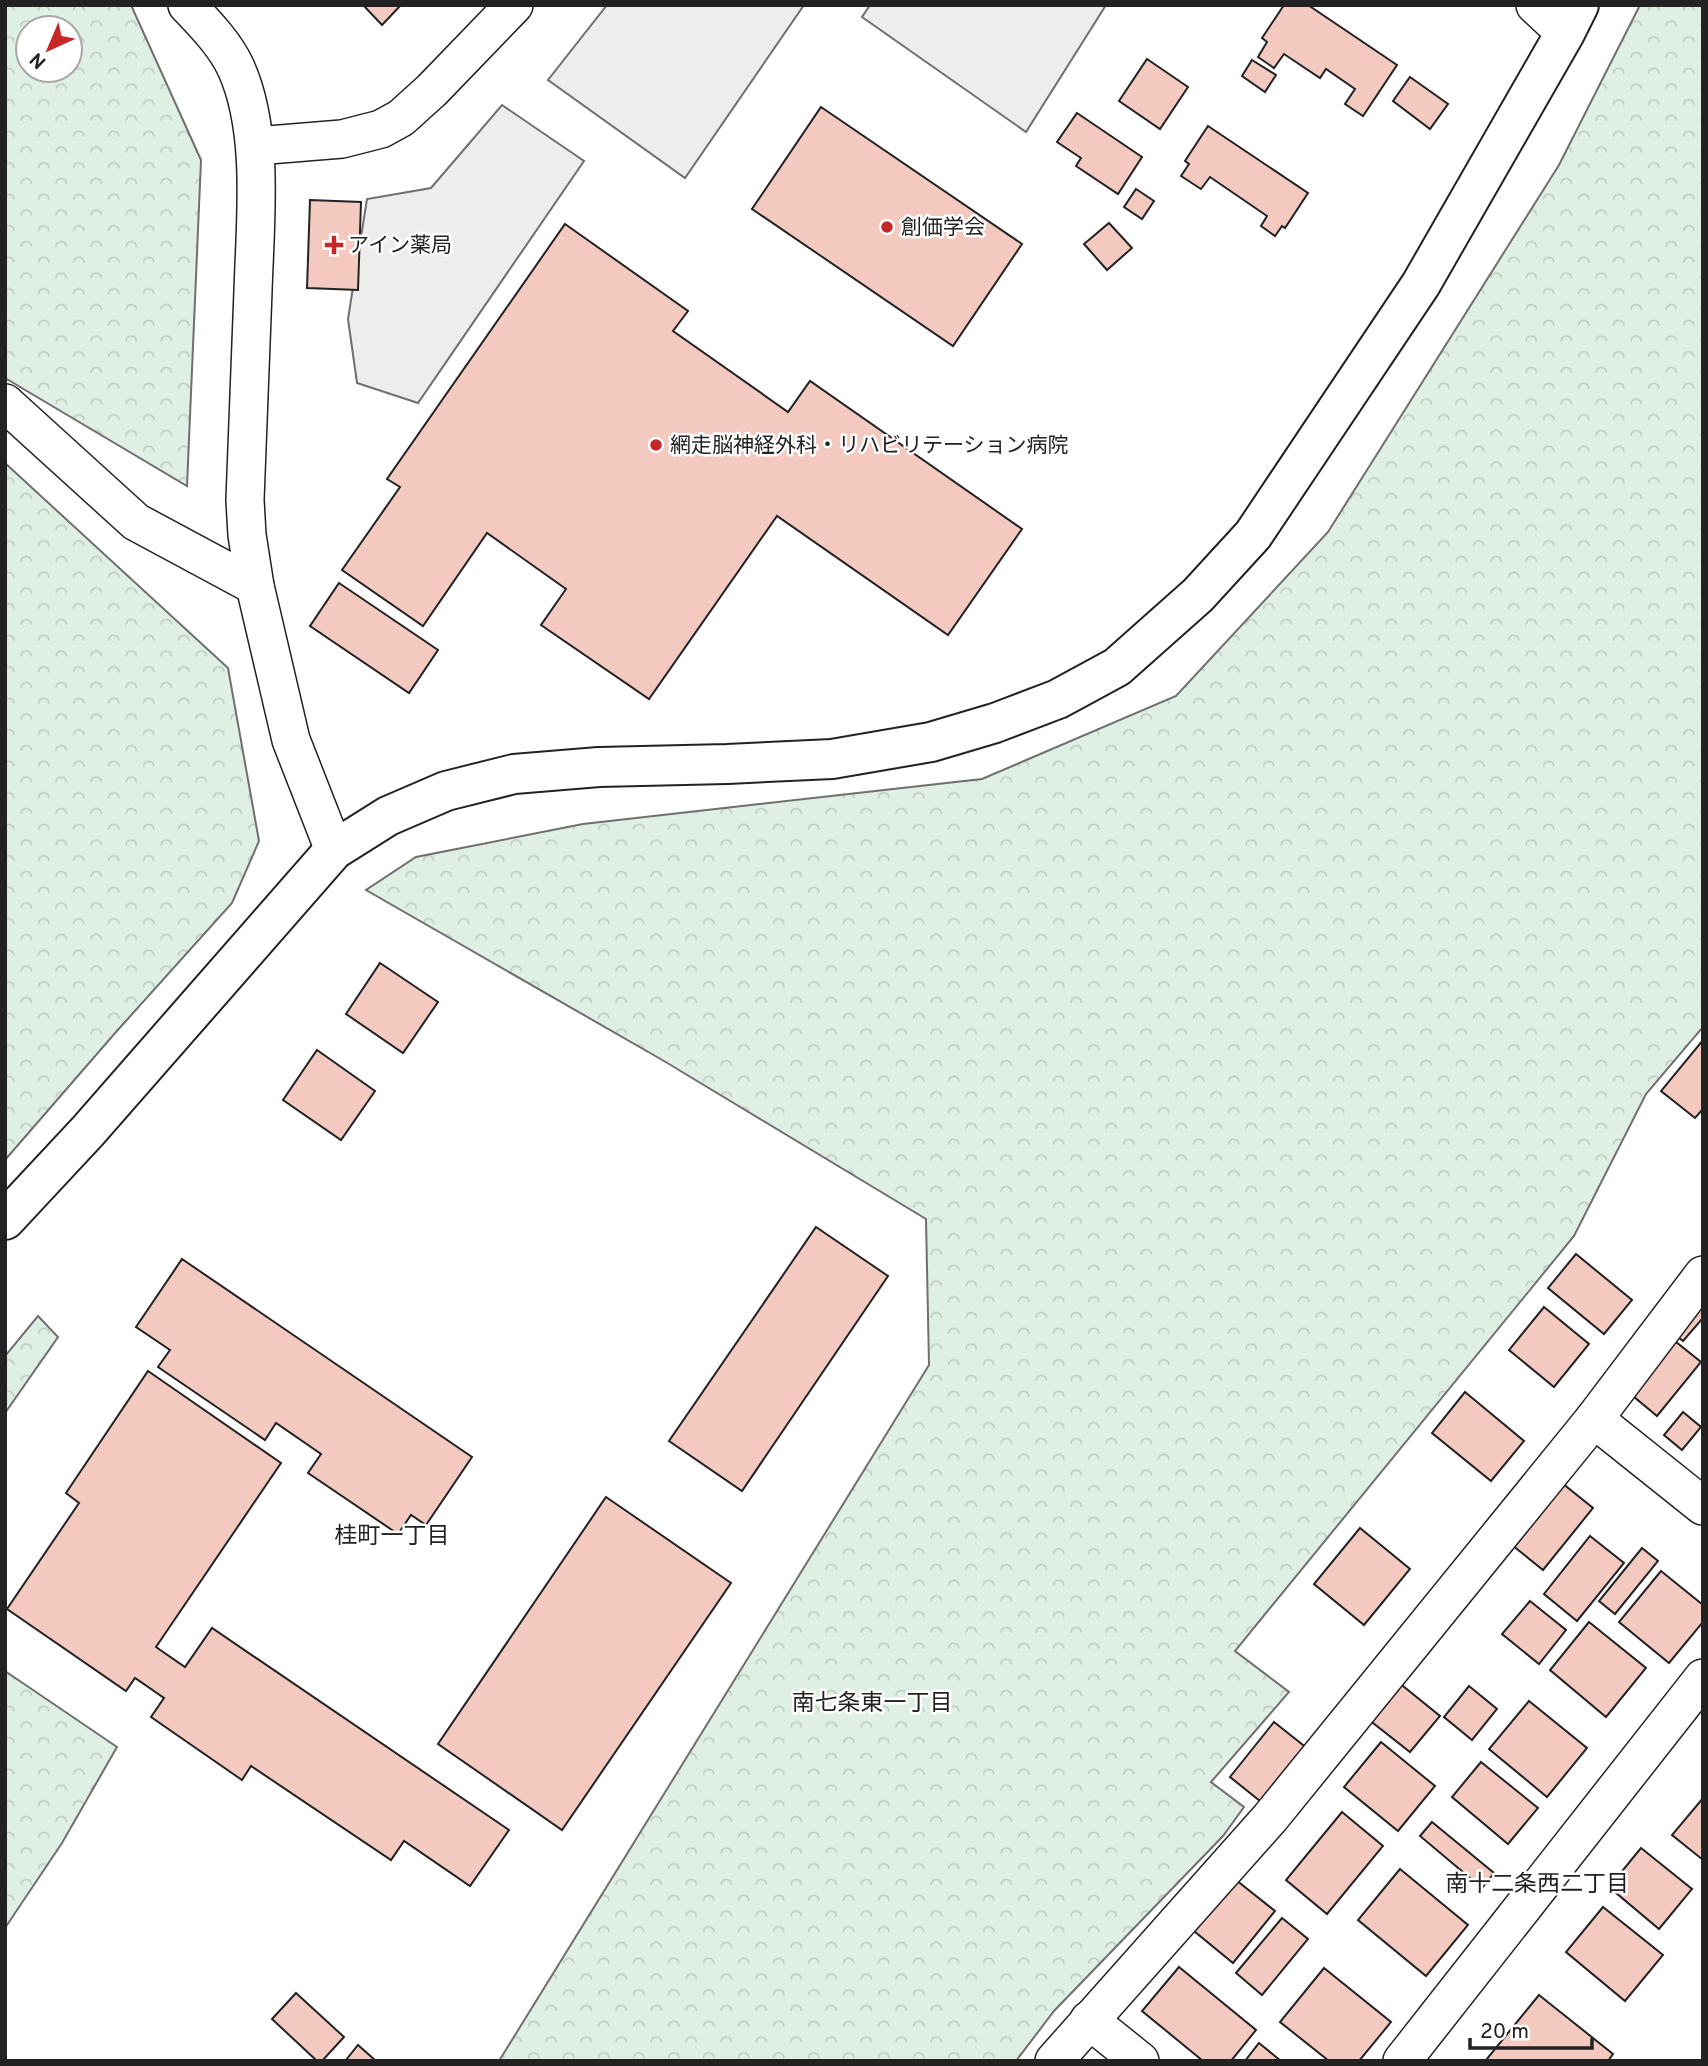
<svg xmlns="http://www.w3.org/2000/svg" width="1708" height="2066" viewBox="0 0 1708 2066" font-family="Overpass,'Noto Sans JP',sans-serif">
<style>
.forest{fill:url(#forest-crowns);stroke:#6f6f6f;stroke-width:2;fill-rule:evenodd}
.parking{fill:#ededed;stroke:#6f6f6f;stroke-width:2}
.building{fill:#f3c9c0;stroke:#222;stroke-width:2}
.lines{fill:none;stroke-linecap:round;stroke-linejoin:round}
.minor-casing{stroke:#222;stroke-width:40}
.tertiary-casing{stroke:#222;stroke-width:42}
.minor{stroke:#fff;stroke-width:37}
.tertiary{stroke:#fff;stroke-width:38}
.poi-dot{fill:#c62828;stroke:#fff;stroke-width:2.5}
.labels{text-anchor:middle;stroke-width:5;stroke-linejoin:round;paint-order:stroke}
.poi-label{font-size:21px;fill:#222;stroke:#fff;text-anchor:start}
.neighbourhood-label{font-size:23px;fill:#222;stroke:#fff}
</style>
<defs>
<pattern id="forest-crowns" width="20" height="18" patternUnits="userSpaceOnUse" patternTransform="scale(1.75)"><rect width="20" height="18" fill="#e0efe3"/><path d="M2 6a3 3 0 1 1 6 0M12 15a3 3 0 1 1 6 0" fill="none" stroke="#c0cdc2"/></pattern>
</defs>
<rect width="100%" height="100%" fill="#fff"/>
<g class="forest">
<path d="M5,5H131L201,160L187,486L5,378ZM28,28H70V70H28Z"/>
<polygon points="1640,5 1703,5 1703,1027 1646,1094 1574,1236 1235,1651 1289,1692 1211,1782 1244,1807 1223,1836 1054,2011 1016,2061 499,2061 929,1365 926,1219 664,1061 366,890 416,857 583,824 982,779 1176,696 1328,532 1559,165"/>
<polygon points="5,463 228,668 259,841 232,903 116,1032 5,1160"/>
<polygon points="38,1316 58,1337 5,1413 5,1356"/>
<polygon points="5,1671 117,1747 62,1843 5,1928"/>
</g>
<g class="parking">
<polygon points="607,5 804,5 685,178 548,80"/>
<polygon points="870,5 1106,5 1026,132 862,17"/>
<polygon points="502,105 584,161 418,403 357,383 348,319 367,199 431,188"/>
</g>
<g class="building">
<polygon points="363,5 401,5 382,25"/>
<polygon points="1284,5 1308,5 1397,65 1363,116 1345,104 1355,89 1326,69 1320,78 1284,54 1274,68 1258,57 1267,42 1262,38"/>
<polygon points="1147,59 1188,87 1160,129 1119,101"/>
<polygon points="1252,60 1276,75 1265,92 1242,76"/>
<polygon points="1410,77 1448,104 1430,129 1393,101"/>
<polygon points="821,107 1022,244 953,346 752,209"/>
<polygon points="1077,113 1142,157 1118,194 1076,166 1081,158 1057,142"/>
<polygon points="1208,126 1308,193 1285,228 1282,226 1275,236 1261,226 1267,216 1210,177 1201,189 1181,176 1189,164 1185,161"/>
<polygon points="1136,189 1154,201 1142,219 1124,207"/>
<polygon points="310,200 361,202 358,290 307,288"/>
<polygon points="1109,223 1132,248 1107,270 1084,244"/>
<polygon points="565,224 688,311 673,331 788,412 810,381 1022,529 948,635 777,516 649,699 541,625 566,589 487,533 423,626 342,570 400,487 387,479"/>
<polygon points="339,583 438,650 409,693 310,626"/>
<polygon points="380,963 438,1002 403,1053 346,1014"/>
<polygon points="1703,1040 1703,1109 1695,1118 1661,1091"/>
<polygon points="317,1050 375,1091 341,1140 283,1100"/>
<polygon points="816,1227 888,1276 742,1491 669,1441"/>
<polygon points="1576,1254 1632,1300 1604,1334 1548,1288"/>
<polygon points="182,1259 472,1457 426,1525 411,1515 398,1534 308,1473 321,1454 276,1423 265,1440 158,1367 170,1350 136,1327"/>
<polygon points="1697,1302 1703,1307 1703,1318 1683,1341 1672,1332"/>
<polygon points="1544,1307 1589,1344 1554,1387 1509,1350"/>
<polygon points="1671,1338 1701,1362 1657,1416 1627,1391"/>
<polygon points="148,1371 281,1463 156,1647 185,1667 212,1628 509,1830 470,1886 404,1841 391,1860 251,1766 242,1780 151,1717 164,1698 135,1678 126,1691 7,1609 79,1503 66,1493"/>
<polygon points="1465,1392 1524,1441 1491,1481 1432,1433"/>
<polygon points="1683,1412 1701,1427 1682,1450 1664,1435"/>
<polygon points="1557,1479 1593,1508 1543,1570 1507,1541"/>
<polygon points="606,1497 731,1583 562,1830 438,1744"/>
<polygon points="1360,1528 1410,1569 1364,1625 1314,1584"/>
<polygon points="1590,1536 1624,1563 1577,1621 1544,1594"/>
<polygon points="1642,1548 1658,1561 1615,1614 1599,1601"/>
<polygon points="1661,1571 1703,1605 1703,1622 1669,1663 1619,1622"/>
<polygon points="1530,1601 1566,1630 1539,1664 1502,1634"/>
<polygon points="1589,1622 1646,1668 1606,1717 1550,1670"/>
<polygon points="1398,1682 1440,1716 1410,1752 1368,1719"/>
<polygon points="1469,1686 1497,1709 1472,1740 1444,1717"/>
<polygon points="1529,1701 1587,1748 1547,1797 1489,1749"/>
<polygon points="1274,1722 1308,1749 1265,1805 1230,1777"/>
<polygon points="1381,1742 1435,1786 1398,1831 1344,1787"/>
<polygon points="1481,1762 1538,1808 1508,1844 1452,1797"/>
<polygon points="1703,1798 1703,1860 1672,1835"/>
<polygon points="1342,1812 1383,1846 1327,1914 1286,1880"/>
<polygon points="1432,1822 1494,1873 1482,1888 1420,1836"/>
<polygon points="1641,1848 1692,1889 1659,1929 1609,1887"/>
<polygon points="1400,1869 1468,1925 1426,1976 1358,1920"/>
<polygon points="1236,1880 1275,1911 1233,1963 1194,1931"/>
<polygon points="1603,1907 1663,1955 1625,2001 1566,1952"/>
<polygon points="1282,1918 1308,1939 1262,1995 1236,1973"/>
<polygon points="1179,1967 1256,2030 1231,2061 1203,2061 1142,2011"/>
<polygon points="1324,1968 1391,2022 1359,2061 1329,2061 1280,2022"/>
<polygon points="296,1993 344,2037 322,2061 317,2061 272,2019"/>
<polygon points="1539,1995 1613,2054 1608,2061 1486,2060"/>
<polygon points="1259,2043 1281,2061 1245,2061"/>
<polygon points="358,2045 376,2061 346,2060"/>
</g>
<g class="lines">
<g class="minor-casing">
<g id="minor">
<path d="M187,5C205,24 225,44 236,68C265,132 255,223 253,291C250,360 248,430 245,500L247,535L255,586L291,740L334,850"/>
<polyline points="1535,5 1565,33"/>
<polyline points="256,146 342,139 381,129 401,118 432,90 514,5"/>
<polyline points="5,403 136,522 255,586"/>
<polyline points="1594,1419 1703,1506"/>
<polyline points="1089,2020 1140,2061"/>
<polyline points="1054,2061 1270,1818 1594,1419 1703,1275"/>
<polyline points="1402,2061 1703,1678"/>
</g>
</g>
<g class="tertiary-casing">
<polyline id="tertiary" points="5,1220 88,1131 334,850 388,816 446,791 514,774 599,767 727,764 832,759 931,742 995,723 1058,699 1117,667 1198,595 1253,535 1421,284 1565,33 1579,5"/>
</g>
<use href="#minor" class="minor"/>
<use href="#tertiary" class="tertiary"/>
</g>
<g class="poi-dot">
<circle cx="887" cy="227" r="7"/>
<path d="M330.5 234.5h7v7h7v7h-7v7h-7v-7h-7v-7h7z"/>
<circle cx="656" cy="445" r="7"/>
</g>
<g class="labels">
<g class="poi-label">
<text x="901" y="234">創価学会</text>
<text x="348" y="252">アイン薬局</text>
<text x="670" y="452">網走脳神経外科・リハビリテーション病院</text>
</g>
<g class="neighbourhood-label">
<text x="392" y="1543">桂町一丁目</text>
<text x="872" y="1710">南七条東一丁目</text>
<text x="1537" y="1891">南十二条西二丁目</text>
</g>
</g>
<rect width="1708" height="2066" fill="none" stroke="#222222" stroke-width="14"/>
<g transform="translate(49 49) rotate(224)"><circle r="33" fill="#ffffff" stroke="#a7a7a7" stroke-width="2"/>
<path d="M0-5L12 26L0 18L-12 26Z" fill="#c62828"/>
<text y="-10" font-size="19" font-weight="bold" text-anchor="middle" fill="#222222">N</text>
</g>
<path d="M1470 2038v10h122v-10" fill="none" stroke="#222222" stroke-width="3.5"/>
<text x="1480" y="2038" font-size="21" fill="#222222" stroke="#ffffff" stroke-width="5" paint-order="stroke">20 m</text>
</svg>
